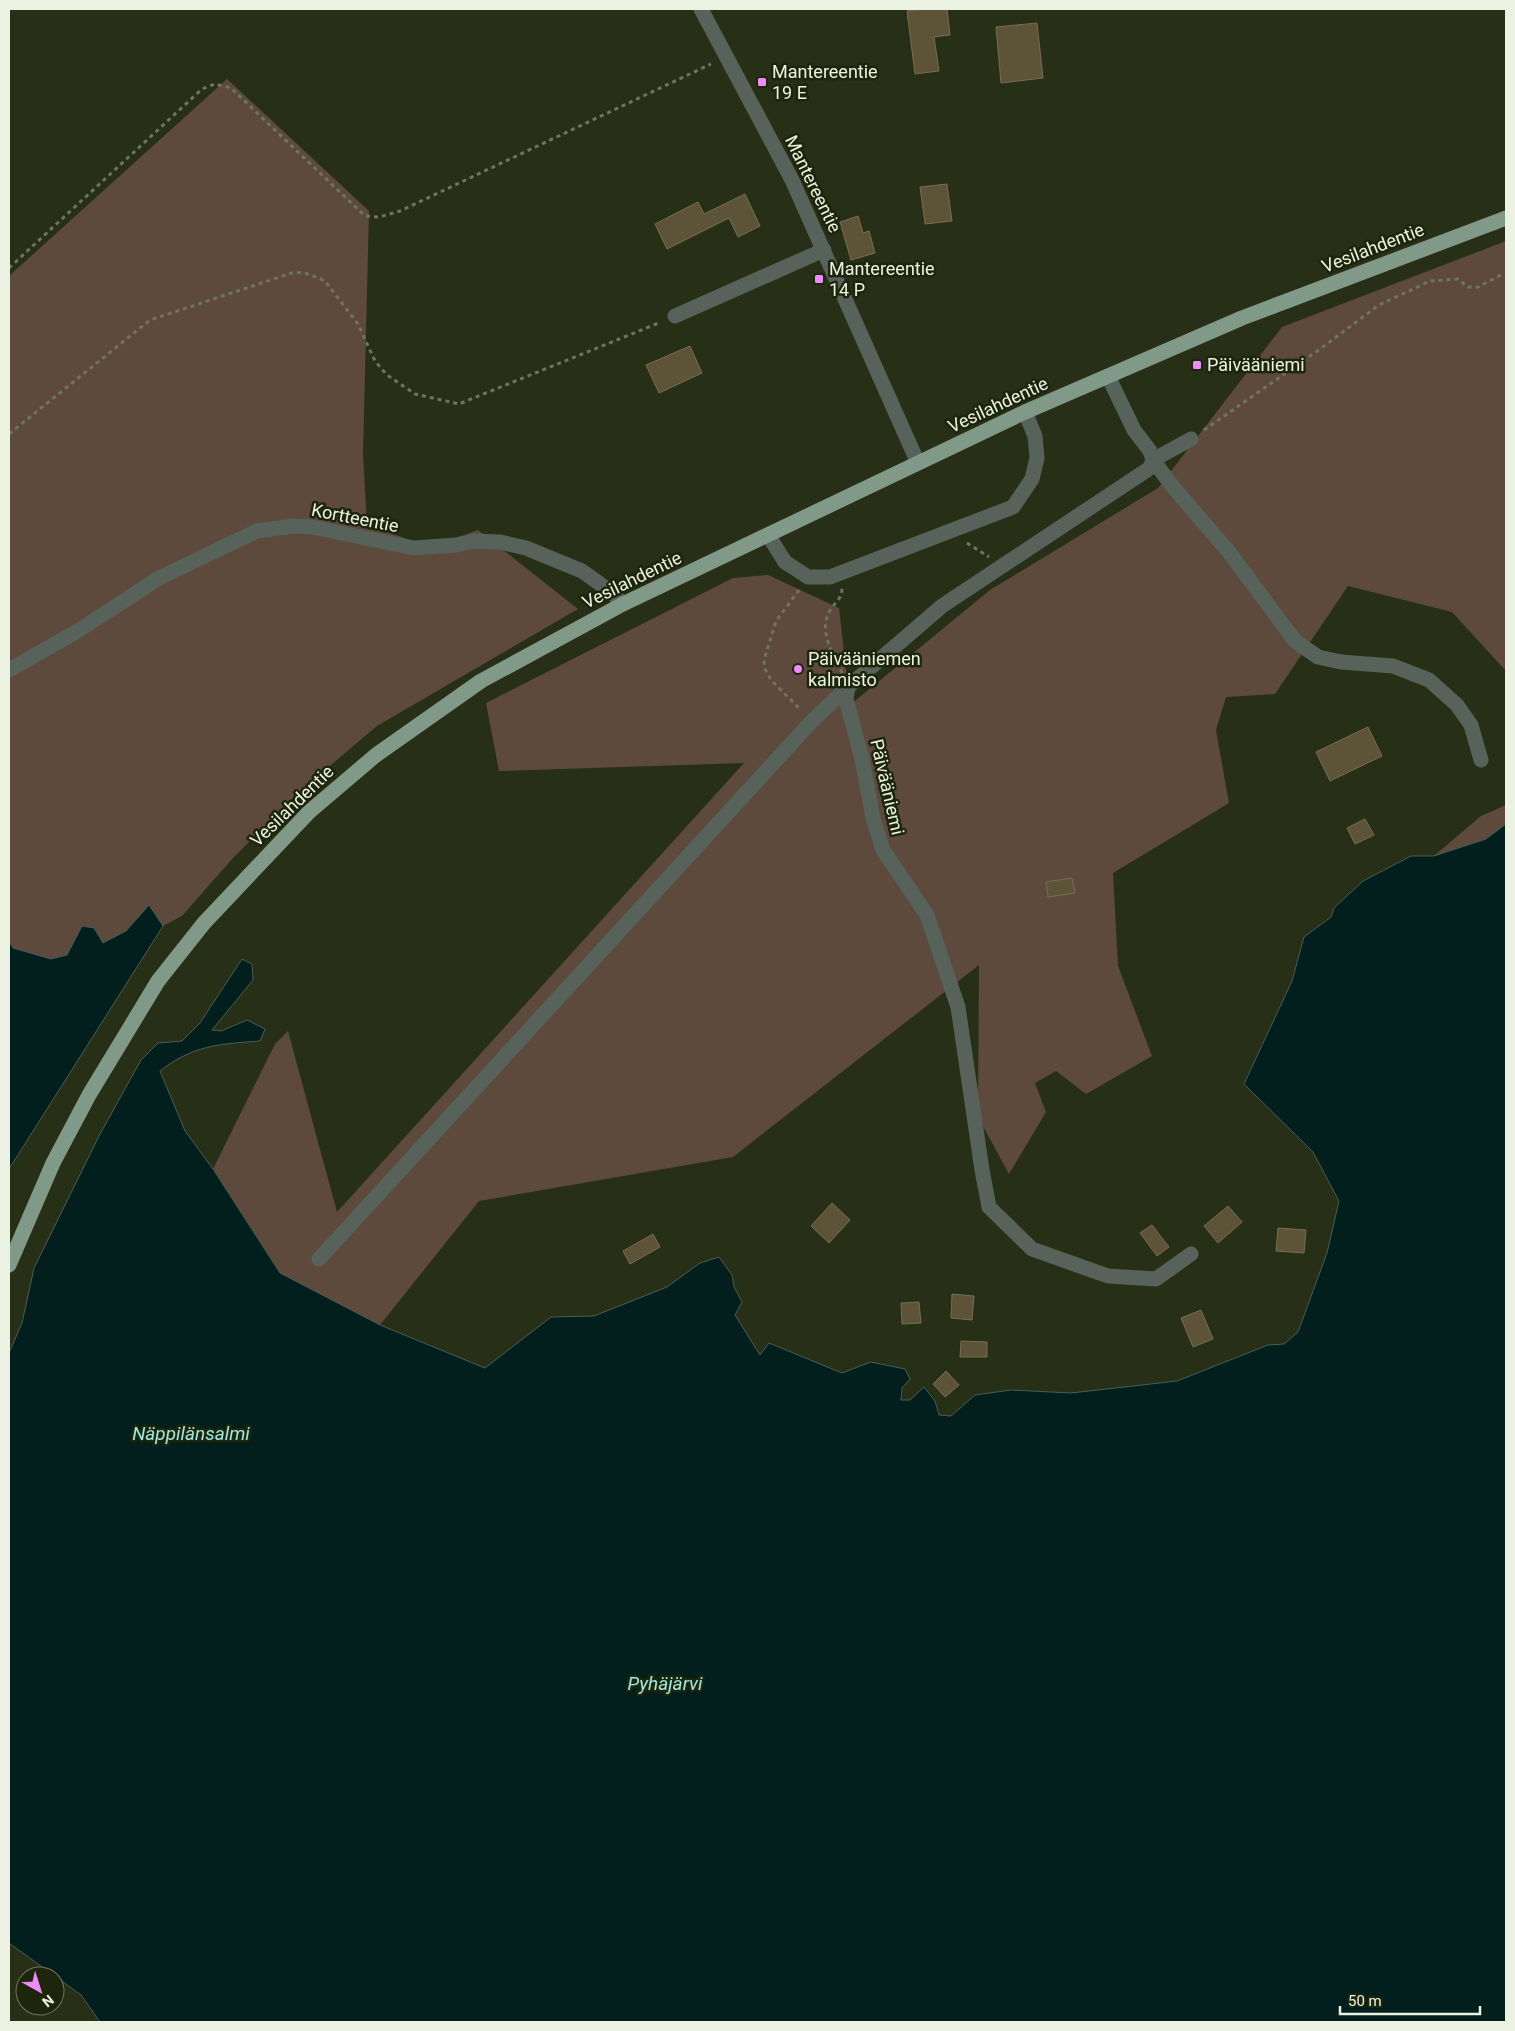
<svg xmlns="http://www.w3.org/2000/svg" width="1515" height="2031" viewBox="0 0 1515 2031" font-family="Roboto,sans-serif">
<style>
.green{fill:#5d4a3c}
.water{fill:#021f1d;stroke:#485e58}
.building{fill:#5c5338;stroke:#786e52}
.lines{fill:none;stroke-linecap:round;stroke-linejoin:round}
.path{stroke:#6e755f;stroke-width:3;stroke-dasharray:4 4;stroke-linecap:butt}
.minor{stroke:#57625a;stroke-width:15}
.major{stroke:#809988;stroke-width:15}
.poi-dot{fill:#ec8cfa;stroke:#1e250d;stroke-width:2}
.labels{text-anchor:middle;stroke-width:5;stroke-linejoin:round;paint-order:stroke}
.poi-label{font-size:18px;fill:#ecf2e2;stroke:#1e250d;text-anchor:start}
.street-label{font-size:18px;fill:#ecf2e2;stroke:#1e250d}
.water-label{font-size:19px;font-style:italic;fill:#9ee8e0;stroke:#1e250d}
</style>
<rect width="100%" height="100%" fill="#272f16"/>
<g class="green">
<polygon points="227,79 369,211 363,454 367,525 430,547 478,530 578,609 377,726 299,792 234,857 182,916 163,926 149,906 126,931 102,943 67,955 51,959 13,948 9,941 9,276"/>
<polygon points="1506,241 1506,671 1452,612 1348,586 1275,694 1226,697 1216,730 1229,803 1113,873 1118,966 1152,1056 1086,1094 1056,1071 1035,1083 1046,1112 1009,1174 978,1117 979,965 733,1157 479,1201 380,1325 280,1273 213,1169 275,1044 288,1031 337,1212 744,763 499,771 486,703 733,578 768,575 839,608 850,705 990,590 1158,488 1282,327"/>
<polygon points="1506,805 1506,824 1486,839 1434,856 1481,816"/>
</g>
<g class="water">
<path d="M1506,824V2022H100L81,1995L9,1943V1353L22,1323L34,1268L99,1136L141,1060L158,1043L182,1041L200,1023L242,959L252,964L253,980L212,1030L221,1031L247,1020L265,1029L260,1041C220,1044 193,1045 160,1071L185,1131L213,1169L280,1273L380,1325L485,1368L551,1317L594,1316L667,1287L700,1263L719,1257L732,1275L734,1287L742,1302L735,1315L760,1355L769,1343L842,1373L871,1362L905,1369L910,1379L902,1388L901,1400H910L924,1387L935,1401L939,1415L951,1416L975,1395L1011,1390L1071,1393L1177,1381L1268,1345L1284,1344L1298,1332L1327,1253L1339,1201L1313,1152L1244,1084L1292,981L1304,937L1331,917L1334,908L1363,881L1411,856H1434L1486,839Z"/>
<polygon points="149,905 163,926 9,1169 9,941 13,948 51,959 67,955 82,926 94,928 103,943 126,931"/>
</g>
<g class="building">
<polygon points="923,9 947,9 950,35 934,37 939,71 915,74 907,11"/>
<polygon points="1037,23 1043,78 1001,83 996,27"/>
<polygon points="947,184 952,221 925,224 920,187"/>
<polygon points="745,194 760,226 738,237 729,218 667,249 655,224 698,202 704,214"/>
<polygon points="858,216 863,233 869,231 875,253 851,260 840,222"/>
<polygon points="690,346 702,373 659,393 646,365"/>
<polygon points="1368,727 1382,756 1330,781 1316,752"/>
<polygon points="1365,819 1374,835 1355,844 1347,828"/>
<polygon points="1072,878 1075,893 1048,897 1046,882"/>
<polygon points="832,1203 850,1220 829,1243 811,1226"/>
<polygon points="1228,1206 1242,1222 1218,1243 1204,1226"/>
<polygon points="1152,1225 1169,1247 1157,1256 1140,1233"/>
<polygon points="1278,1228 1306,1230 1304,1253 1276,1251"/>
<polygon points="653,1234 660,1247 630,1264 623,1251"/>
<polygon points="952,1294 974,1296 972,1320 951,1318"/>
<polygon points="919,1302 921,1323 902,1324 901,1303"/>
<polygon points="1201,1310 1213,1339 1193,1347 1181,1318"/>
<polygon points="961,1341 987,1342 987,1357 960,1357"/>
<polygon points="946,1371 959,1385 945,1397 933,1384"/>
</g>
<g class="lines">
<g class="path">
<polyline points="9,268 202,89 215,84 231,88 365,216 379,217 400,211 711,64"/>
<polyline points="1204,430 1316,352 1379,305 1430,281 1458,279 1468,287 1478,287 1503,274"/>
<polyline points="9,434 150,320 295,272 309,274 325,281 358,324 375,361 387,375 415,394 459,404 661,322"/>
<polyline points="967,543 989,557"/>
<polyline points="799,590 776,621 764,660 765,669 771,680 801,710"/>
<path d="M842,673C833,653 817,630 831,609C836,601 842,599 842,588"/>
</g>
<g class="minor">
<polyline points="701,9 792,180 918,463"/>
<polyline points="675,316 824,250"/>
<polyline points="1108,376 1134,430 1150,451 1153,460 1150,468 942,606 848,687 846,699 862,759 873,818 883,850 927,915 958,1007 982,1170 989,1207 1032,1249 1108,1276 1156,1279 1191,1254"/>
<polyline points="1191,439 1153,460 1173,487 1229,552 1295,641 1318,657 1341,662 1393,666 1429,680 1457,705 1471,725 1481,760"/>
<polyline points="768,535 785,562 808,577 830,577 1013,507 1032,479 1037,458 1035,436 1025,412"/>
<polyline points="9,670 76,632 159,578 257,531 293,526 312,527 414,548 456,545 475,541 500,542 526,548 582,571 610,591 623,604"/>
<polyline points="319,1259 812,721 848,687"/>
</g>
<polyline class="major" points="9,1265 53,1163 89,1095 158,981 204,923 309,812 376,755 481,681 623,604 1025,412 1242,318 1506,218"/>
</g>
<g class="poi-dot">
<rect x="757" y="77" width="10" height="10" rx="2.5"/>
<rect x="814" y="274" width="10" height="10" rx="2.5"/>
<rect x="1192" y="360" width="10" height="10" rx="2.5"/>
<circle cx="798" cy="669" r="5"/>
</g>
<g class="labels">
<g class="poi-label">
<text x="772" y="78">Mantereentie<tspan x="772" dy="21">19 E</tspan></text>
<text x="829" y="275">Mantereentie<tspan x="829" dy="21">14 P</tspan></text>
<text x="1207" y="371">Päivääniemi</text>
<text x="808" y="665">Päivääniemen<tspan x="808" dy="21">kalmisto</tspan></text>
</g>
<g class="street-label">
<text transform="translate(813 184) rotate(64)" y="6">Mantereentie</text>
<text transform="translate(1373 248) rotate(-21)" y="6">Vesilahdentie</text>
<text transform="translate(998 405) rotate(-25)" y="6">Vesilahdentie</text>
<text transform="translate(355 518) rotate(11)" y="6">Kortteentie</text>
<text transform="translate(632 580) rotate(-26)" y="6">Vesilahdentie</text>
<text transform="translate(887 787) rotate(77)" y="6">Päivääniemi</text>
<text transform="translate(292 806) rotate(-44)" y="6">Vesilahdentie</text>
</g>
<g class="water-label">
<text x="191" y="1440">Näppilänsalmi</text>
<text x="665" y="1690">Pyhäjärvi</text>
</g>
</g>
<rect width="1515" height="2031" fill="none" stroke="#ecf2e2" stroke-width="20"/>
<g transform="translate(40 1991) rotate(141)"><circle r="24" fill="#1e250d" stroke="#707762"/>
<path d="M0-4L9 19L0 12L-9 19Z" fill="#ec8cfa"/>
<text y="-8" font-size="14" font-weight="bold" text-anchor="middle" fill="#ecf2e2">N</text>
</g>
<path d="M1340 2006v8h140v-8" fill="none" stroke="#ecf2e2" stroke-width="2.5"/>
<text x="1348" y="2006" font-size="15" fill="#ecf2e2" stroke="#1e250d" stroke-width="4" paint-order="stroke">50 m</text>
</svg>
